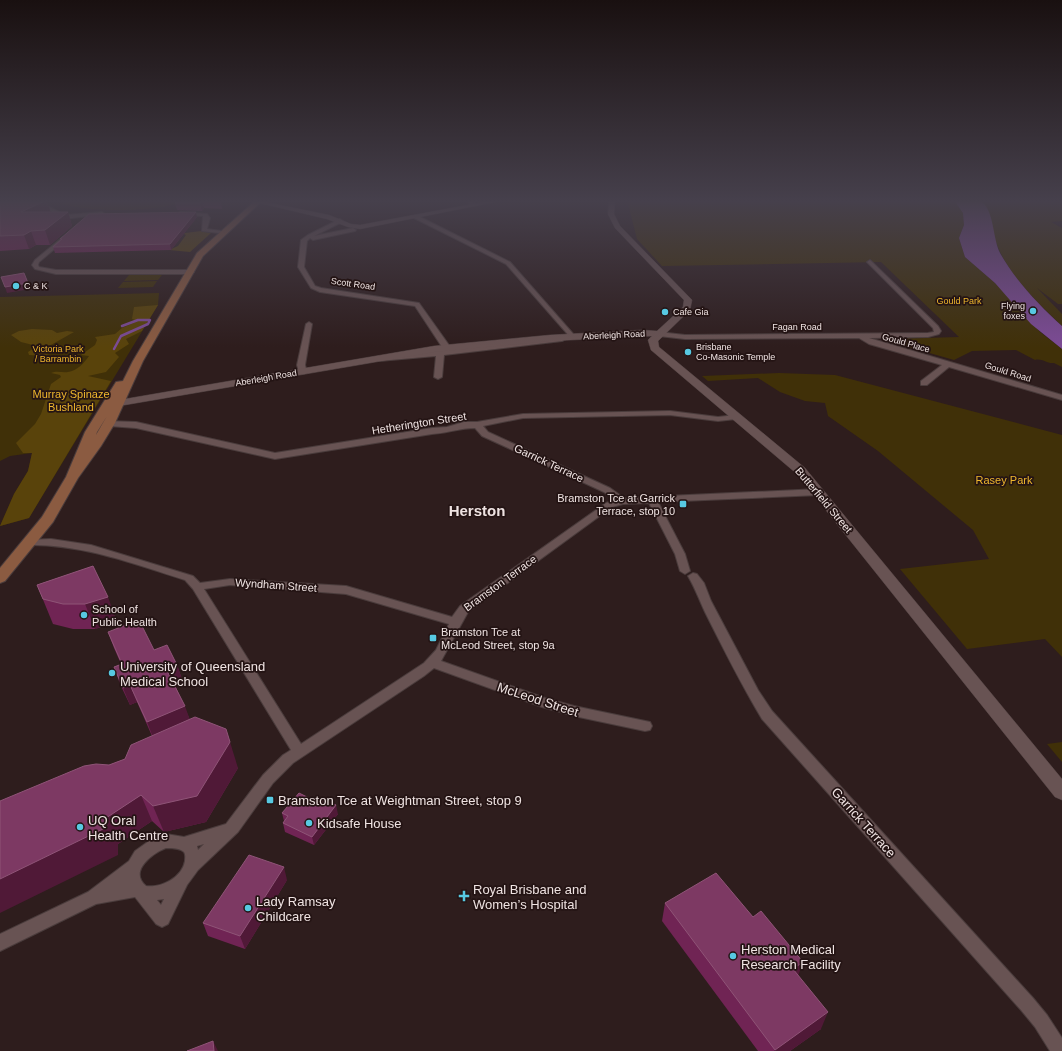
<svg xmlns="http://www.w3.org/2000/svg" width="1062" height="1051" viewBox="0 0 1062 1051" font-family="Arial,sans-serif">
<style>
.green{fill:#403008}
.forest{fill:#59430b}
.water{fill:#7c4b95}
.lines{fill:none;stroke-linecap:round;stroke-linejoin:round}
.stream{stroke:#7c4b95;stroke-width:2.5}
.minor-casing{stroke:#4a3c3c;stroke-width:2}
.tertiary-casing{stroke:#4a3c3c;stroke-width:1}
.secondary-casing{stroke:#4a3c3c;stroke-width:2}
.minor{fill:#685353;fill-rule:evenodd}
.tertiary{fill:#685353;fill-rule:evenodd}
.secondary{fill:#8b5b41;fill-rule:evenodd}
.wall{fill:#702454}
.shaded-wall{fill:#501937}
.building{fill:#7d3963;stroke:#8f5477}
.poi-dot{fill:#57c9e2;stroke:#241414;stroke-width:1.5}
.labels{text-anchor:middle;stroke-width:3.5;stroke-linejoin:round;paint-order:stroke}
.far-street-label{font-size:9px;fill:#efe3e2;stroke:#241414}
.far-poi-label{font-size:9px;fill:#efe3e2;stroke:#241414;text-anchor:start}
.far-park-label{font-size:9px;fill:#efb72d;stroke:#241414}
.park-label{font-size:11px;fill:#efb72d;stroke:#241414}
.street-label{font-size:11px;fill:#efe3e2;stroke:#241414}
.poi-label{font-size:11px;fill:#efe3e2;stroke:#241414;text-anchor:start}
.near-poi-label{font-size:13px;fill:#efe3e2;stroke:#241414;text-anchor:start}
.near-street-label{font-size:13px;fill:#efe3e2;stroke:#241414}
.district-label{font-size:15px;font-weight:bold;fill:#efe3e2;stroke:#241414}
</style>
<rect width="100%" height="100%" fill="#2e1d1d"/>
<g class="green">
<path d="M64,200H191C161,212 93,213 63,204Z"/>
<path d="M627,200H954L963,212L964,225L959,238L965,257L995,283L1040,332L1062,349V367L1054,363C1047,364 1042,358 1035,360L1016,350L972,351L954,360L891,342L888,339L959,337L881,262L662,266L637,239Z"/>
<path d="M977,200H1062V221L1051,222L1062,228V304H1058L1037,288L1062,314V326C1037,302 1008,275 996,242C990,225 994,211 977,200Z"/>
<polygon points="129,275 162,275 158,280 124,281"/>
<polygon points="157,281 153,287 118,288 123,282"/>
<polygon points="159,293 158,305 29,518 0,526 14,494 28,471 32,453 10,456 0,461 0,297"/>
<polygon points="779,373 835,375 1062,435 1062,657 1045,639 967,649 900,569 989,559 973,530 878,451 828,416 825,403 805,401 780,392 758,378 708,381 702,376"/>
<polygon points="1062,742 1062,762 1047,744"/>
</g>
<g class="forest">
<polygon points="201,231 211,233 190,252 169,250 178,246 186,235 184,234 185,233"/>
<path d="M158,305L142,331L126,339L129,344L115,353L119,357L106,372L88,376L111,381L29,518L0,526L14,494L28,471L32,453H23L16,443L35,424L41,414L51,384L61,377L60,375L51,373C57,370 62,373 68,372C77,371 84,363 89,356L81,355L95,345L97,340L95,337L115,334L122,328L138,321L132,319L134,307Z"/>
<polygon points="32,329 52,330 57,333 67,331 74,332 42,350 49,354 43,356 29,355 28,352 37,346 21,342 11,335 19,331"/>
</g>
<path class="water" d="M954,200C964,200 976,197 984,204C994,214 993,239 1000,253C1015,280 1039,305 1062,326V349L1031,324L995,283L965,257L959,238L964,225L963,213Z"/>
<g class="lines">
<polyline class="stream" points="114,349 121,336 148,324 150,320 138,320 122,326"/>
<g class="minor-casing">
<g id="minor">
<polygon points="31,200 36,200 65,215 102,212 105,214 64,219"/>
<polygon points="465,200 470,200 477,205 473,206"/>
<polygon points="180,212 207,214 210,218 207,229 222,231 219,233 202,231 203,216 182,215"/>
<polygon points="414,216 418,216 510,262 575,336 575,338 571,338 506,264 414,218"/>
<polygon points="340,219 343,221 342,222 314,236 353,228 356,230 355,231 313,240 310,238 307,241 304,267 315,286 321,288 419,303 451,348 447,350 562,337 566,339 562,341 444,355 442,377 438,379 434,377 436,356 379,361 378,359 382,357 447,350 444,350 415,306 320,292 311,288 298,267 301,240 308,235"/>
<polygon points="63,237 65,238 65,240 39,262 38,265 39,267 56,270 191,270 194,272 191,274 56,274 35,269 32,265 35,260"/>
<polygon points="870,260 938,326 941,331 939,334 928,337 869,338 1062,395 1062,400 949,367 927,385 921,385 921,381 942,365 869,344 859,338 685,339 659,336 656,334 659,332 685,335 928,333 934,332 933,328 867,262"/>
<polygon points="309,322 312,324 305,365 307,372 303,374 299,372 297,365 306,324"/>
<path d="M670,411L718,417L736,415L740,417L736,419L718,421L670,415L523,418L483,426L488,432L610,488L624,498L819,489L824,492L819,495L658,502L685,554L690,571L685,574L680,571L675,554L649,503L623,504L612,507L468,612L441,661L545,698L574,706L650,722L652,726L650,730L645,731L574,716L542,707L434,668L424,676L293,763L273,783L238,832L198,870L187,885L168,924L162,927L156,924L135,897L96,904L0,951V934L88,892L129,861L135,851L149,841L166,834L184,837L226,824L263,775L283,755L291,750L193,589L185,580C134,564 85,545 31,545L27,544L26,542L27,540L51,539L91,545L193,576L200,583L230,579L346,586L452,617L460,606L606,503L615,500L604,492L482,436L475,428C460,428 447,433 432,434L275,459L136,428L109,426L105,423L106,421L136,422L275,453L432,428L447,427L464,422H477L523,414ZM230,585L346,594L449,624L436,650L424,663L301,744L204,589ZM204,844L198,850L197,846ZM166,848C172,848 180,848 184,852C186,855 185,858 185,861C182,878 161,888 146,886C128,871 153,853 166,848ZM164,899L161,905L157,900Z"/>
<path d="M693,573L697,574L704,583L711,601L758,690L772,711L1033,998L1047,1015L1062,1038V1051H1050L1035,1027L1021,1010L762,719C741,684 723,648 705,612C699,599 695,588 688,576Z"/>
</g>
</g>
<g class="tertiary-casing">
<g id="tertiary">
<polygon points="255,200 329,215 351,224 360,225 494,200 505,200 360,229 348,227 327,219 255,202"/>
<polygon points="609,200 615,200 614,214 620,226 692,300 690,310 658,341 659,347 805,468 1062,779 1062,800 1055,797 797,474 651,350 648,340 652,336 550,341 434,352 119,406 114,403 119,400 434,346 550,335 642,330 657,331 683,307 684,300 615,228 608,214"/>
</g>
</g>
<g class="secondary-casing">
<path id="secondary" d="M256,200H263L203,256L143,361L115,423L101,446L78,478L53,522L5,581L0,583V568L42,517L66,477L85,432L116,382L123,381L133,361L197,253ZM107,416L96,435L97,432Z"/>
</g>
<use href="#minor" class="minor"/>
<use href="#tertiary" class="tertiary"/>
<use href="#secondary" class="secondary"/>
</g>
<g class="wall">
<polygon points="0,200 50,212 68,212 72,226 50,245 36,245 29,249 0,251"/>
<polygon points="179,200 221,201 222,209 204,208 202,211 177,210 175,203"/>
<polygon points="197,217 171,250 55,253 53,247 60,241 60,239"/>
<polygon points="93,566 117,622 95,629 73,629 53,624 37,585"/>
<polygon points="108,632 154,650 177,665 183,682 175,685 190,720 238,768 206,822 164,832 152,821 118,844 118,855 109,765 125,759 152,736 137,702 130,705 120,684 114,667 121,664 114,648"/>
<polygon points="282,813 338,814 314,845 285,832 283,823 284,821"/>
<polygon points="287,880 245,949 208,936 203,923"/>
<polygon points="665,903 798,976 821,1029 790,1051 758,1051 662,921"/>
</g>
<g class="shaded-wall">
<polygon points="47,200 51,214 21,212"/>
<polygon points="202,201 204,208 202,211 200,203"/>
<polygon points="68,212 72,226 50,245 45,230"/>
<polygon points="196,212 197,217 171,250 170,244"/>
<polygon points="31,231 36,245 29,249 24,235"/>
<polygon points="28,283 30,289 7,293 5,287"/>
<polygon points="108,597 117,622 95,629 85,604"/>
<polygon points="177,665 183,682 172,686 166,669"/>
<polygon points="130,685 137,702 130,705 123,688"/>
<polygon points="185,706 191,723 154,740 147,722"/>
<polygon points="226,729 238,768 206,822 164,832 153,806"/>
<polygon points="141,795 152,821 118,844 118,855 0,913 0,879 106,818"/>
<polygon points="336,805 338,814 314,845 312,837"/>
<polygon points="284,867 287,880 245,949 240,936"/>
<polygon points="803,962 797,979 793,969"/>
<polygon points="828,1012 821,1029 790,1051 774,1051 775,1050"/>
<polygon points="213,1041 218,1051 214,1051"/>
</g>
<g class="building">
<polygon points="0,200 47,200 21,212 68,212 45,230 31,231 24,235 0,236"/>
<polygon points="179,200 220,200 221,201 202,201 200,203 175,203"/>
<polygon points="196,212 170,244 53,247 62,239 60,239 89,214"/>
<polygon points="24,273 28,283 5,287 1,277"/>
<polygon points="93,566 108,597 85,604 63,604 43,599 37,585"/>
<polygon points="139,620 154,650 167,645 177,665 166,669 185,706 147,722 130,685 123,688 114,667 122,664 108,632"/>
<polygon points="195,717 226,729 230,742 197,796 153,806 141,795 106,818 105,828 0,879 0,801 84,766 96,764 109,765 125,759 131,745"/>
<polygon points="299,793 317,802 320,798 336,805 312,837 283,823 288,816 282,813"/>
<polygon points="249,855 284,867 240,936 203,923"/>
<polygon points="716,873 753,917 761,911 803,962 793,969 828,1012 775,1050 665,903"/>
<polygon points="213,1041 214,1051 187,1051"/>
</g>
<linearGradient id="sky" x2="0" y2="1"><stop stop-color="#191010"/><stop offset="0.58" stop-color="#46404c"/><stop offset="1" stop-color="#46404c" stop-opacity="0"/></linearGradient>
<rect width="1062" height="347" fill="url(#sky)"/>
<g class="poi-dot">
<circle cx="16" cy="286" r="4"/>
<circle cx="1033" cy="311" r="4"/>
<circle cx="665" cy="312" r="4"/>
<circle cx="688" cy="352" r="4"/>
<rect x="679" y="500" width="8" height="8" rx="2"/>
<circle cx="84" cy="615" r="4"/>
<rect x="429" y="634" width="8" height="8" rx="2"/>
<circle cx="112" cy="673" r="4"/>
<rect x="266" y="796" width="8" height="8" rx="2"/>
<circle cx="309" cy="823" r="4"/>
<circle cx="80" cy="827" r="4"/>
<path d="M462 890h4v4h4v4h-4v4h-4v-4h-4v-4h4z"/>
<circle cx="248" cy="908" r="4"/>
<circle cx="733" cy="956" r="4"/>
</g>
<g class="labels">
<g class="far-street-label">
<text transform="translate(353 284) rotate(8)" y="3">Scott Road</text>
<text x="797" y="330">Fagan Road</text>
<text transform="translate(614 335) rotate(-3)" y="3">Aberleigh Road</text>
<text transform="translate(906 343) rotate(16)" y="3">Gould Place</text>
<text transform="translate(1008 372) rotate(17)" y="3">Gould Road</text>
<text transform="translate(266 378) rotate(-10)" y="3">Aberleigh Road</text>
</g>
<g class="far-poi-label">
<text x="24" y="289">C &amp; K</text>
<text x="1025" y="309" text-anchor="end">Flying<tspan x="1025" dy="10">foxes</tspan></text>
<text x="673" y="315">Cafe Gia</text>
<text x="696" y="350">Brisbane<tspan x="696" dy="10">Co-Masonic Temple</tspan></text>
</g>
<g class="far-park-label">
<text x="959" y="304">Gould Park</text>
<text x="58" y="352">Victoria Park<tspan x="58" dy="10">/ Barrambin</tspan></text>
</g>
<g class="park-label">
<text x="71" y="398">Murray Spinaze<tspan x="71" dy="13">Bushland</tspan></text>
<text x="1004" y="484">Rasey Park</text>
</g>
<g class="street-label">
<text transform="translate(419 423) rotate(-9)" y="4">Hetherington Street</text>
<text transform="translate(549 463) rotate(25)" y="4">Garrick Terrace</text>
<text transform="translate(824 500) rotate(50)" y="4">Butterfield Street</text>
<text transform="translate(500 583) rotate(-36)" y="4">Bramston Terrace</text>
<text transform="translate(276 585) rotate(4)" y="4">Wyndham Street</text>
</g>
<g class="poi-label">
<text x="675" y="502" text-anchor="end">Bramston Tce at Garrick<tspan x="675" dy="13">Terrace, stop 10</tspan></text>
<text x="92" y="613">School of<tspan x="92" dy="13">Public Health</tspan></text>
<text x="441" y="636">Bramston Tce at<tspan x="441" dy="13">McLeod Street, stop 9a</tspan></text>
</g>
<g class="near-poi-label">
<text x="120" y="671">University of Queensland<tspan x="120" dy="15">Medical School</tspan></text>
<text x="278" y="805">Bramston Tce at Weightman Street, stop 9</text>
<text x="88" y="825">UQ Oral<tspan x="88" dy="15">Health Centre</tspan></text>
<text x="317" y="828">Kidsafe House</text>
<text x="473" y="894">Royal Brisbane and<tspan x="473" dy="15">Women’s Hospital</tspan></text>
<text x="256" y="906">Lady Ramsay<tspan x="256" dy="15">Childcare</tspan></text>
<text x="741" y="954">Herston Medical<tspan x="741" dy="15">Research Facility</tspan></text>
</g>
<g class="near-street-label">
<text transform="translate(538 699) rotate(18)" y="5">McLeod Street</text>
<text transform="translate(864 822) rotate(48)" y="5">Garrick Terrace</text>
</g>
<g class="district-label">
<text x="477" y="516">Herston</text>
</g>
</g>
</svg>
